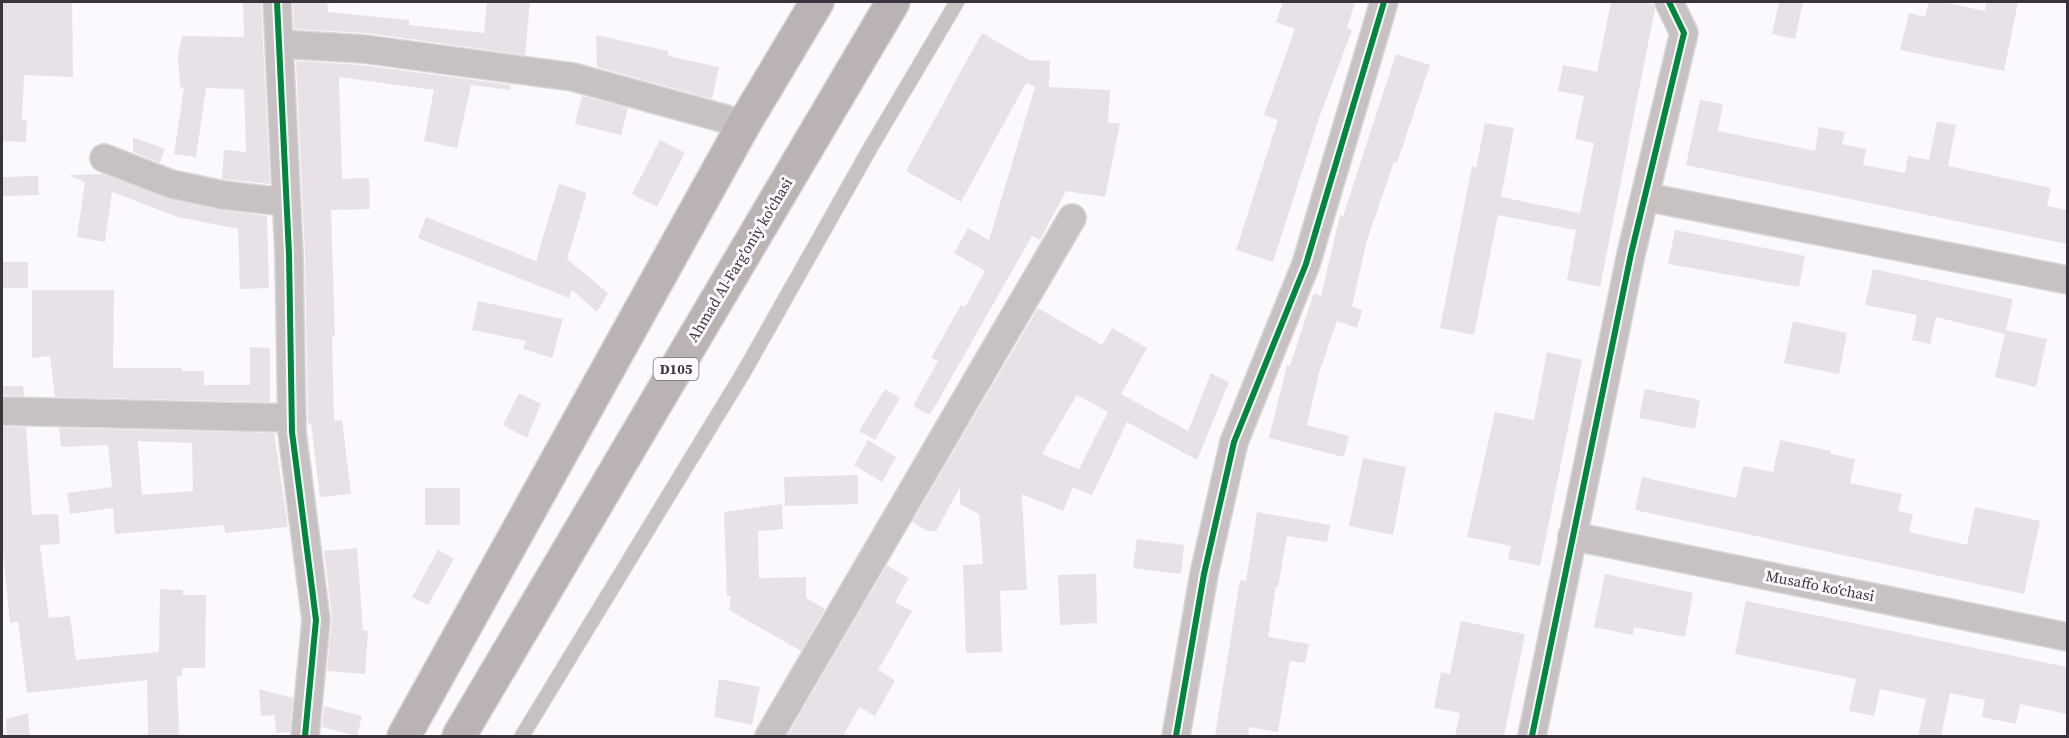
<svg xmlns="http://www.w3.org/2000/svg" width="2069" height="738" viewBox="0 0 2069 738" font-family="'Source Serif 4',serif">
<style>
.building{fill:#e9e1e8;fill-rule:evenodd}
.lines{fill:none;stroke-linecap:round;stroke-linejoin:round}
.lane-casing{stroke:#d8d6da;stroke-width:16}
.street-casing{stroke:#d8d6da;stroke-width:30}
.highway-casing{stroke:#d8d6da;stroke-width:36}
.lane{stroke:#c8c1c1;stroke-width:14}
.street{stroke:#c8c1c1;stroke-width:27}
.highway{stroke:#bbb3b3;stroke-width:33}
.cycleway-casing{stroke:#fcf8fe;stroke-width:10}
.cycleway{stroke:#00873e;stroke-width:6}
.labels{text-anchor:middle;stroke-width:6;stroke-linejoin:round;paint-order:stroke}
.shield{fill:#fcf8fe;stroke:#746e78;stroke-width:1.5}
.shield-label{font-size:14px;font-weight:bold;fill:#3a333e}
.street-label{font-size:15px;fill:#3a333e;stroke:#fcf8fe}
</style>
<rect width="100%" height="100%" fill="#fbf9fd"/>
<g class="building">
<polygon points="2,2 72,2 73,77 24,75 22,120 27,121 26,142 2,141"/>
<polygon points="243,2 261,2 270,184 222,179 224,150 246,152 244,89 206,88 196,157 174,154 184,88 180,87 178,56 182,36 244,37"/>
<polygon points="293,2 327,2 328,12 409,20 409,25 484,33 487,2 530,2 525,55 366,33 294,29"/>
<polygon points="1283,2 1355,2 1347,28 1352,30 1319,118 1273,262 1236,250 1278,120 1264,115 1295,29 1276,22"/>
<polygon points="1611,2 1639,2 1654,4 1655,9 1600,287 1567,280 1576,230 1498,215 1474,335 1440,328 1472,166 1476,168 1485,123 1514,128 1501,197 1580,213 1594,143 1575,139 1584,96 1558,91 1563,65 1597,72"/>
<polygon points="1779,2 1803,2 1795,39 1772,34"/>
<polygon points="1929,2 1943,2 1985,11 1986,2 2018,2 2004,71 1900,50 1909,13 1925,17"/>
<polygon points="982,33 1029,60 1050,61 1049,87 1110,90 1108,123 1120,123 1105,197 1066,191 1040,240 1032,236 930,415 913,406 938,361 931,358 961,305 965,307 985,271 954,253 968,228 989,240 1035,87 1026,83 961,202 906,171"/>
<polygon points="596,35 668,51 668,56 719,67 712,99 597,67"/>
<polygon points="1396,54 1430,65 1397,163 1394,162 1367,240 1352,306 1362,310 1357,328 1337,321 1319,373 1307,425 1349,436 1344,457 1269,438 1287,365 1290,366 1314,293 1321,296 1340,215 1343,216"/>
<polygon points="296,61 362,65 511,85 510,90 471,85 457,148 424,141 434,90 339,77 342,179 369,178 370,209 331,210 335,336 332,336 334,421 342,420 351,494 320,497 311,423 308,424 305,254"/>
<polygon points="582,96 628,108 621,135 575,124"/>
<polygon points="1700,100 1723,104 1718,131 1815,151 1819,127 1845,132 1842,144 1866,149 1863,165 1905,173 1908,156 1929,160 1937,121 1956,125 1948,166 2051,188 2047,206 2067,210 2067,244 1686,165"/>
<polygon points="133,137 165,149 160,163 133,152"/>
<polygon points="660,140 685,153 657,207 632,194"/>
<polygon points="103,174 168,199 220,210 267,216 269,288 240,289 238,229 178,217 112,192 105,242 77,237 85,182 69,175"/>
<polygon points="38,176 39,195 2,196 2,177"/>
<polygon points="559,184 587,193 567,259 608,293 597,312 572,290 569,298 418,238 426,217 536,261"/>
<polygon points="1675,230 1805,256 1799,287 1668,264"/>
<rect x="2" y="262" width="26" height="26"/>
<polygon points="1873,269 2013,299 2006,330 2047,339 2036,387 1995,377 2005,334 1936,317 1930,344 1912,340 1917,315 1865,305"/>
<polygon points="32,290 114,290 113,368 182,368 182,371 204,371 204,385 250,385 250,347 270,348 270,402 55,397 50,356 32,358"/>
<polygon points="478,301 563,319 552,358 523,349 526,341 472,330"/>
<path d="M1038,308L1102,345L1112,328L1147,348L1121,394L1188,431L1211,373L1229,382L1197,460L1127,422L1092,495L1073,487L1063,511L1022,494L1027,590L1000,591L1002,652L966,653L963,565L983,564L979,514L960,504V487L936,531H928L912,522ZM1077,395L1108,412L1079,469L1042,454Z"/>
<polygon points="1793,321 1847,333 1839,374 1784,363"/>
<polygon points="1547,352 1582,360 1540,566 1508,559 1511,546 1467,537 1495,412 1534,420"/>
<polygon points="2,386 23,386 24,396 2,395"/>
<polygon points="885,389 900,398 875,440 859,431"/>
<polygon points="1645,389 1700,400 1695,429 1639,418"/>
<polygon points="519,393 541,404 527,438 503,425"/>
<polygon points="2,427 26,427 32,515 58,514 60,544 40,545 49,618 70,616 76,660 159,652 160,589 183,590 183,595 206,595 205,668 182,668 182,676 177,677 179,736 148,736 147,680 27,693 18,622 10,623 2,544"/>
<path d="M59,428L274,433L288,527L225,533L224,525L115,534L113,508L70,514L67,493L112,487L108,445L61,447ZM138,441L192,443L193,491L142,495Z"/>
<polygon points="868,440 896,457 882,482 854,465"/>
<polygon points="1780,440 1831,451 1831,454 1855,459 1850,483 1902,494 1898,511 1913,514 1909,532 1967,545 1975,507 2040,521 2024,594 1635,510 1642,477 1736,498 1743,466 1773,472"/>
<polygon points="1363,458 1406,467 1393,535 1349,526"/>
<polygon points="858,475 858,504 785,506 784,477"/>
<rect x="425" y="488" width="35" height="37"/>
<polygon points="782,504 783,529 758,531 759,578 806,577 806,598 825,609 801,651 729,610 731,596 727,596 724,512"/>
<polygon points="1257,512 1330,525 1327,542 1287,536 1278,587 1276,586 1268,637 1309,644 1305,663 1290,661 1278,732 1249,727 1248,736 1215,736 1240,580 1246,581"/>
<polygon points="1137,539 1184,545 1181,574 1133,568"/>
<polygon points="357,548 363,630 368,631 365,674 327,671 332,618 324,551"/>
<polygon points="438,550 454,559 428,605 412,597"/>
<polygon points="887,565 909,578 895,602 912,611 878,670 895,680 875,716 859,707 843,736 787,736"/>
<polygon points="1096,574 1097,623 1060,625 1058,575"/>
<polygon points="1605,574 1693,593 1685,637 1634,627 1633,635 1594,627"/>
<polygon points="1746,601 2067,667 2067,714 2020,704 2016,724 1982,717 1985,700 1950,693 1941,736 1918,736 1926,699 1880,689 1874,716 1849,711 1856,679 1735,654"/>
<polygon points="1461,621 1525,634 1504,736 1455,736 1460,713 1434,708 1441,672 1450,674"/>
<polygon points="719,679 760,687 752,725 714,717"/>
<polygon points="259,689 293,698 290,732 276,733 275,715 261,716"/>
<polygon points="324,706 362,716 357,736 322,727"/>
<polygon points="28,713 30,736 7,736 6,719"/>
</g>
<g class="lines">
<g class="lane-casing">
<polyline id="lane" points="522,736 745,370 872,145 957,2"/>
</g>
<g class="street-casing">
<g id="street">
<polyline points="277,2 289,254 292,432 316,620 305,736"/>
<polyline points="280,44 364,49 573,77 744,124"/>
<polyline points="104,158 171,184 223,195 285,202"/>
<polyline points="1646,197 2068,280"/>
<polyline points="2,411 292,418"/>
<polyline points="1572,536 2068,637"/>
<polyline points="769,736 1072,218"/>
<polyline points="1176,736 1204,574 1234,442 1306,264 1384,2"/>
<polyline points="1532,736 1631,254 1684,33 1669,2"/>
</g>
</g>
<g class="highway-casing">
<g id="highway">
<polyline points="404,736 744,124 817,2"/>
<polyline points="459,736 893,2"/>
</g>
</g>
<use href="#lane" class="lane"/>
<use href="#street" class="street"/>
<use href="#highway" class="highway"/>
<g class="cycleway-casing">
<g id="cycleway">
<polyline points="277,2 289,254 292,432 316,620 305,736"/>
<polyline points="1176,736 1204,574 1234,442 1306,264 1384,2"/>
<polyline points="1532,736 1631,254 1684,33 1669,2"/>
</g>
</g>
<use href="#cycleway" class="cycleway"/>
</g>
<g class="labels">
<rect class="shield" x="653.5" y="358" width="45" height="22" rx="4.5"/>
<g class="shield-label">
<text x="676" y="374">D105</text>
</g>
<g class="street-label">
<text transform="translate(740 260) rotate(-59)" y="5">Ahmad Al-Farg'oniy ko'chasi</text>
<text transform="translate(1820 586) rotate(11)" y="5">Musaffo koʻchasi</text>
</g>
</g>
<rect width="2069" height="738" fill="none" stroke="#3a333e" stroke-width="6"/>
</svg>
